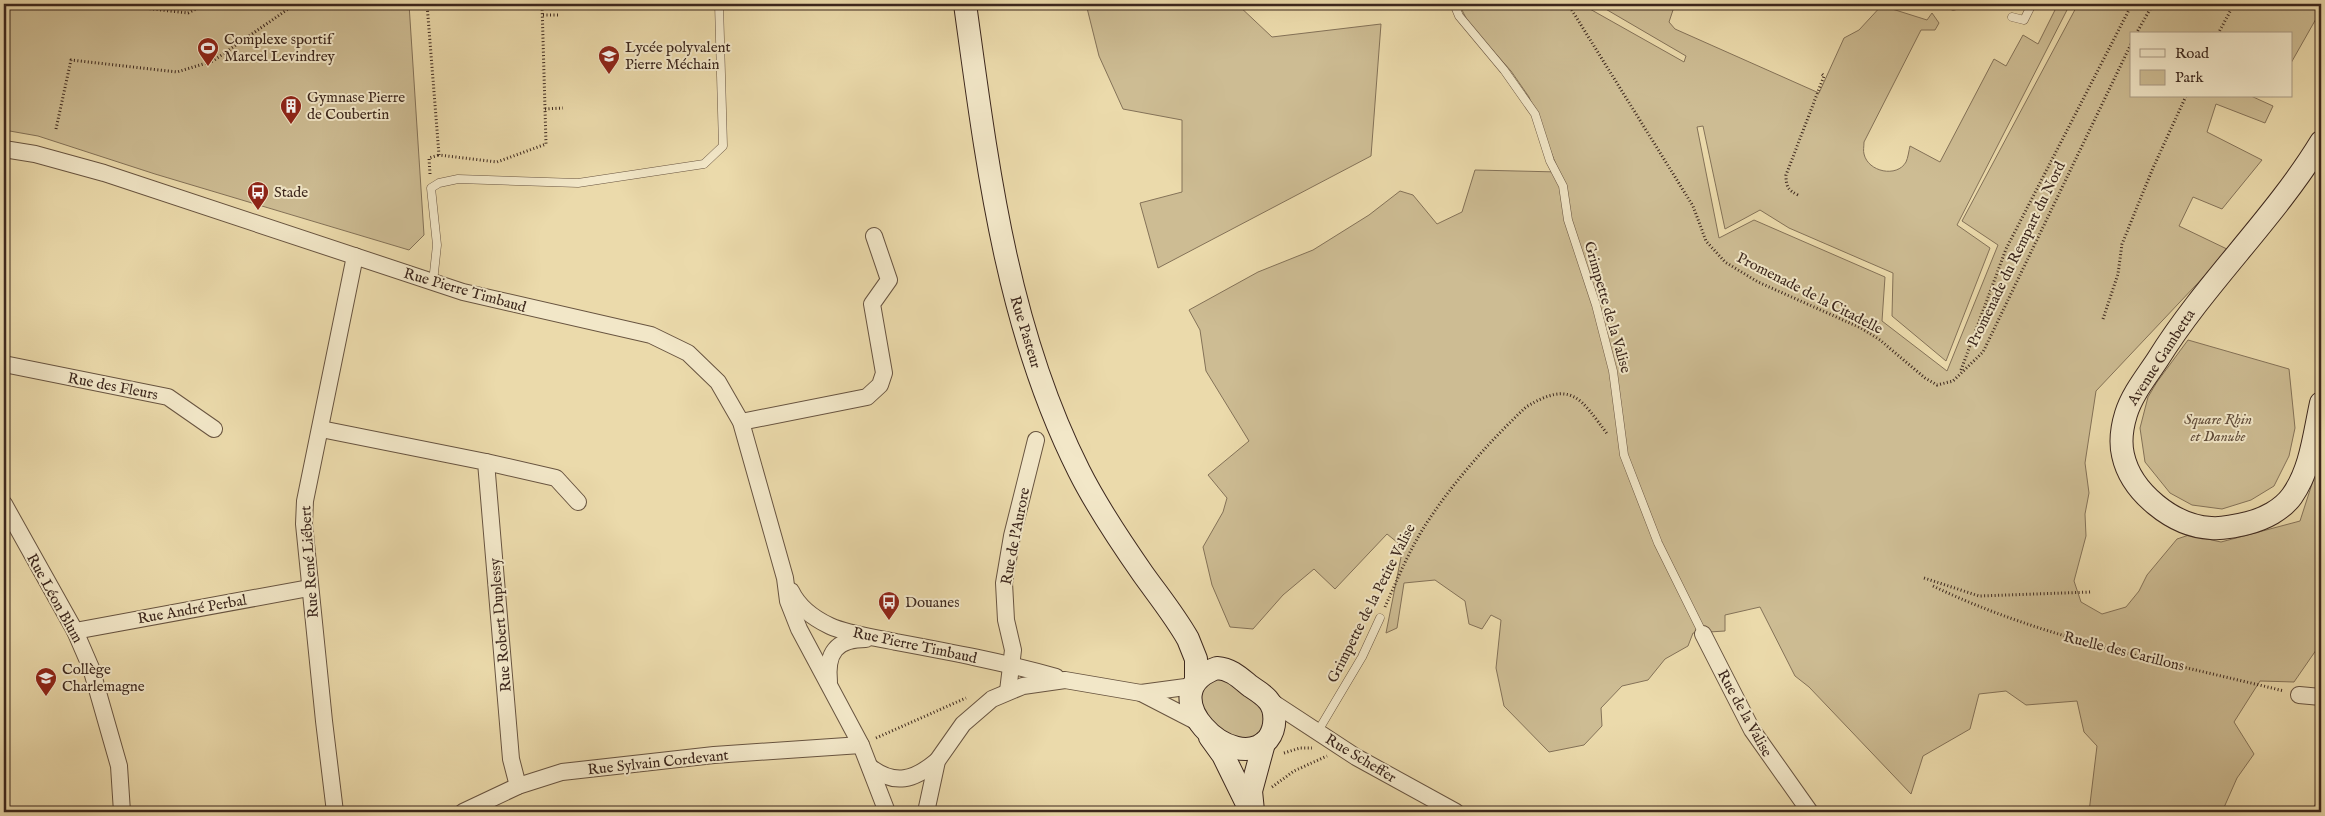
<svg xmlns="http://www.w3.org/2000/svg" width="2325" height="816" viewBox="0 0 2325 816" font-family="'IM FELL English',serif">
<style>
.green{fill:#cdbc93;stroke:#847258}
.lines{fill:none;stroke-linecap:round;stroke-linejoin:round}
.lane-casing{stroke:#685440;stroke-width:9}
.street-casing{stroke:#685440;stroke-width:18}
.secondary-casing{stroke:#3c271d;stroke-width:24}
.path{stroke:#3c271d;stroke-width:3;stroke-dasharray:1 2.5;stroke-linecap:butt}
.lane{stroke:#f2e7c8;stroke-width:8}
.street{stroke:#f2e7c8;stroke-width:16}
.secondary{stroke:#f2e7c8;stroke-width:22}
.labels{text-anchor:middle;stroke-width:4;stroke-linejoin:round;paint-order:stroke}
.poi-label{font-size:15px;fill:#3c271d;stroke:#f2e7c8;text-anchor:start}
.street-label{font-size:15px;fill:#3c271d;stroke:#f2e7c8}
.park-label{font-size:15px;font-style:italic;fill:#604c3a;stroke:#f2e7c8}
</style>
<rect width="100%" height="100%" fill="#ebdaab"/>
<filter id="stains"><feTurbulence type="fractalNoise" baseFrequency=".004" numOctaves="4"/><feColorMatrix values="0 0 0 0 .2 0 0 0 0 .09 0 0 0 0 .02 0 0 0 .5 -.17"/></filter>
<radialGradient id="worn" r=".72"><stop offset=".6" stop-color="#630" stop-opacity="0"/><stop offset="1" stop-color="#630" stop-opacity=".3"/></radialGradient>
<g class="green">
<polygon points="4,4 409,4 424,235 409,250 155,174 38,136 4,130"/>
<polygon points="1086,4 1237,4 1272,37 1381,24 1371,156 1158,268 1140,203 1182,192 1182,120 1123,109 1099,56"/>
<path d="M1459,4H1581L1684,62L1686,56L1597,4H1675L1669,22L1675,29L1819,93L1844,38L1859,30L1883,4H1890L1889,8L1927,20L1932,13L1939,23L1935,30H1921L1864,142C1864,146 1863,151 1864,154C1868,172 1897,178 1906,162C1908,158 1909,150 1910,146L1940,162L1994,59L2006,66L2023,35L2038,44L2058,4L2067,10L1957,225L1990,248L1946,361L1892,316L1893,273L1789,228L1760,210L1725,229L1703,126L1697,127L1719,238L1754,220L1885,277L1882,321L1947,371L1998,245L1962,221L2078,4H2321V10L2291,63V34H2131V96H2251L2273,106L2265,123L2216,104L2207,132L2262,160L2222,209L2193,197L2179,226L2229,250L2096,391L2085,463L2089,493L2085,514L2086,536L2074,581L2081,602L2102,614L2126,607L2139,591L2147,575L2177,539L2189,535L2221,542L2300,521L2321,456V643L2294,682L2260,681L2234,722L2254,754L2237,778L2222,812H2089L2097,746L2084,732L2077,701L2026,705L2006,691L1979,694L1970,729L1923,756L1911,794L1809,687L1795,676L1760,607L1725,615V631L1693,633L1688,646L1665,659L1648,680L1622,686L1601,708L1602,726L1584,745L1549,752L1504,706L1496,668L1501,620L1491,615L1482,629L1469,624L1465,601L1435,580L1404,583L1397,628L1386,633L1403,547L1387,534L1335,589L1314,569L1283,595L1253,629L1230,627L1212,585L1203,547L1223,512L1227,498L1208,475L1249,441L1206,371L1200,330L1189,310L1258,272L1313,250L1369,215L1400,191L1413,195L1437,224L1462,212L1475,170L1559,172L1529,97L1511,71L1469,24Z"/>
<polygon points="2188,340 2289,369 2295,428 2289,456 2274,486 2251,500 2222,509 2192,505 2170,493 2145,462 2140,428 2148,397 2157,382"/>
<polygon points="1219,675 1265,708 1266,717 1257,737 1236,743 1198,707 1200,685"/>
</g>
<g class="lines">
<g class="lane-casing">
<g id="lane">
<polyline points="1454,4 1459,16 1504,70 1535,114 1550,161 1563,186 1568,220 1596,305 1613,371 1624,455 1658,543 1703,634"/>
<polyline points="1946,4 1953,6 1962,4"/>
<polyline points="1981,4 1982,4"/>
<polyline points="2012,17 2024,20 2032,4"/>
<polyline points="433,282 437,245 431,188 439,183 458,179 578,183 704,164 723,146 719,4"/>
<polyline points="1318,731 1362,657 1380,618"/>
</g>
</g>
<g class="street-casing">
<g id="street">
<polyline points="4,149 35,154 104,173 463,292 651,335 688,353 718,382 741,422 785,578 788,601 799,629 861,745 887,812"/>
<polyline points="4,364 168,397 214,429"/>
<polyline points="741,422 867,397 880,385 884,373 872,304 889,280 874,236"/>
<polyline points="321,429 486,462 511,759 518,786"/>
<polyline points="486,462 556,478 578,502"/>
<polyline points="4,504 75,631 91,668 119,766 122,812"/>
<path d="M791,591C799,608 813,618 830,626C850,635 874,637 896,642C950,652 1003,662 1056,677"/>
<polyline points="75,631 309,588"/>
<polyline points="1703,634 1752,730 1810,812"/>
<path d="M829,682C826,653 836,639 866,639"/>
<polyline points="1008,691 1013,650 1006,620 1004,583 1012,536 1036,440"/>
<polyline points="1141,693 1201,724"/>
<polyline points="2299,695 2321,697"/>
<polyline points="1269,700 1356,757 1456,812"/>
<path d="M870,767C895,786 914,780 937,761"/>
<polyline points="335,812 324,721 304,524 305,501 355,256"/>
<polyline points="463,812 518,786 562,772 714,755 861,745"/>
<polyline points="926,812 937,761 963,724 992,699 1023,686 1065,680 1141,693 1193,686"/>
<polyline points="2321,812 2321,811"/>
</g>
</g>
<g class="secondary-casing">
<g id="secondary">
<path d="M965,4C987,163 1006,326 1079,471C1097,507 1120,541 1143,574C1158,595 1175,616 1188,639L1196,659V680"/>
<path d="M2321,142C2274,219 2206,282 2158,359C2147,376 2132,394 2126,414C2122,427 2120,442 2123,455C2131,492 2173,526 2211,528C2224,529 2236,526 2248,523C2264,519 2282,510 2292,496C2311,469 2314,435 2321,403"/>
<path d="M1217,668C1231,669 1239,677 1250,686C1256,690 1263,694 1268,700C1277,710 1276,729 1268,739C1234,778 1147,692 1217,668Z"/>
<polyline points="1210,737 1223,755 1251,812"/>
<polyline points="1253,811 1251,791 1264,743"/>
</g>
</g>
<g class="path">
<polyline points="108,4 188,13 206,4"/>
<polyline points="427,4 439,155 497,162 546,144 542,4"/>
<polyline points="1568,4 1693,206 1706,241 1725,262 1758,282 1861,328 1880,340 1925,378 1937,385 1953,381 1983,352 2131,44"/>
<polyline points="543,15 559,15"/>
<polyline points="2136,34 2153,4"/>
<polyline points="2218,34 2234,4"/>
<polyline points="545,109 563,108"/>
<polyline points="56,129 71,60 177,72 213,61 288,9 302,4"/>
<polyline points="430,174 429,158 439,155"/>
<path d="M1798,195C1788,190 1786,187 1786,175L1824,76L1822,74"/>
<polyline points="2103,319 2118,274 2122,244 2153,168 2186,96"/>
<polyline points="1961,370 2006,249 2132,4"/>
<polyline points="1924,578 1979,596 2091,592"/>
<path d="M1933,586C2043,639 2166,662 2284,691"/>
<path d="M1385,607C1398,578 1410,548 1428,521C1455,480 1490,441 1526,407C1572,379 1581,399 1608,435"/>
<polyline points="876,738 966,698"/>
<polyline points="1284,753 1300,748 1312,748"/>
<polyline points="1272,787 1294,771 1327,756"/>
</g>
<use href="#lane" class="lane"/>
<use href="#street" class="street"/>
<use href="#secondary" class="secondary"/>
</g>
<defs>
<g id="stadium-pin" transform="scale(1.125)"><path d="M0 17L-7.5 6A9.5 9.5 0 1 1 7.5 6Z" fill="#8f2418" stroke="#f2e7c8"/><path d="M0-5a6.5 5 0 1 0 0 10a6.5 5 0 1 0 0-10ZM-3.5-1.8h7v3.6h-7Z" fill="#fff"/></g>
<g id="school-pin" transform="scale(1.125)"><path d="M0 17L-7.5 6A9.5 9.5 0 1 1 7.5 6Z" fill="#8f2418" stroke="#f2e7c8"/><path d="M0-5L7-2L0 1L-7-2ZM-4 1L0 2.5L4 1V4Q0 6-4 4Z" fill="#fff"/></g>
<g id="building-pin" transform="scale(1.125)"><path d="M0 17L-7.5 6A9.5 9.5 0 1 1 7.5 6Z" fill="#8f2418" stroke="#f2e7c8"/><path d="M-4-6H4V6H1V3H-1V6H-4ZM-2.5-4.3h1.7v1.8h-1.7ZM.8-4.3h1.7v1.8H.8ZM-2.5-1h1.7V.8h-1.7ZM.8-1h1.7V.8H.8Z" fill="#fff"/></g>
<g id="bus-pin" transform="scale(1.125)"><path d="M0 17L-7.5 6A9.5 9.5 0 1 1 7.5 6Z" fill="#8f2418" stroke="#f2e7c8"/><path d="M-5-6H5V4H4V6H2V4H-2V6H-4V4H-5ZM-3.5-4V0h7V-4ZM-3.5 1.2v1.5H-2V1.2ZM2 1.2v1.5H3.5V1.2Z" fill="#fff"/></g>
</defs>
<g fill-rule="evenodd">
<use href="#stadium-pin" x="208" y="48"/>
<use href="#school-pin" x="609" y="56"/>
<use href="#building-pin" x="291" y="106"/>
<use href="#bus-pin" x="258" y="192"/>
<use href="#bus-pin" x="889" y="602"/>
<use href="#school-pin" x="46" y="678"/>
</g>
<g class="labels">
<g class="poi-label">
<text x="224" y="44">Complexe sportif<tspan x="224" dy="17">Marcel Levindrey</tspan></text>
<text x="625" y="52">Lycée polyvalent<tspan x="625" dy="17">Pierre Méchain</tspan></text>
<text x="307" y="102">Gymnase Pierre<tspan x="307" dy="17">de Coubertin</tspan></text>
<text x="274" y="197">Stade</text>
<text x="905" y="607">Douanes</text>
<text x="62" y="674">Collège<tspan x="62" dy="17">Charlemagne</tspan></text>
</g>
<g class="street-label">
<text transform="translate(2016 254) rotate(-64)" y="5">Promenade du Rempart du Nord</text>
<text transform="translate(465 290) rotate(16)" y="5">Rue Pierre Timbaud</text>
<text transform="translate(1810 293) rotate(27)" y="5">Promenade de la Citadelle</text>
<text transform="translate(1608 307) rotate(74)" y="5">Grimpette de la Valise</text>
<text transform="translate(1026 332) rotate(73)" y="5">Rue Pasteur</text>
<text transform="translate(2161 357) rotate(-57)" y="5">Avenue Gambetta</text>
<text transform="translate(113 386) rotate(11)" y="5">Rue des Fleurs</text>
<text transform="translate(1015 536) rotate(-79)" y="5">Rue de l'Aurore</text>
<text transform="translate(309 562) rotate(-94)" y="5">Rue René Liébert</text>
<text transform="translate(55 598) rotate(61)" y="5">Rue Léon Blum</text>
<text transform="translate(1371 603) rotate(-63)" y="5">Grimpette de la Petite Valise</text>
<text transform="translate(192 609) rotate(-10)" y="5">Rue André Perbal</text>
<text transform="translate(500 625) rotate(-95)" y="5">Rue Robert Duplessy</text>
<text transform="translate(915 645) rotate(12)" y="5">Rue Pierre Timbaud</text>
<text transform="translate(2124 651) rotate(14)" y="5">Ruelle des Carillons</text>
<text transform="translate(1745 713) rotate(61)" y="5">Rue de la Valise</text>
<text transform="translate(1361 758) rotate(31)" y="5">Rue Scheffer</text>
<text transform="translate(658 762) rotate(-6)" y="5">Rue Sylvain Cordevant</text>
</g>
<g class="park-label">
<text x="2218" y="424">Square Rhin<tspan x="2218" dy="17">et Danube</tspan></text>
</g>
</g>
<rect width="2325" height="816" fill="none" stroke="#ebdaab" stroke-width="20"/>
<rect x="5" y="5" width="2315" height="806" fill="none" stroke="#3c271d" stroke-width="2.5"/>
<rect x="10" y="10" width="2305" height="796" fill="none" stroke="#3c271d"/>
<rect x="2130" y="32" width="162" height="65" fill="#f2e7c8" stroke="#a99a84"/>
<rect x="2140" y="49" width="25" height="8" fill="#f2e7c8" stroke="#a99a84"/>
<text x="2175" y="58" font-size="15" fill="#3c271d">Road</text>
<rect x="2140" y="70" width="25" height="15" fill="#cdbc93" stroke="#a99a84"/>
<text x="2175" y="82" font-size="15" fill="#3c271d">Park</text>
<rect width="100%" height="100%" filter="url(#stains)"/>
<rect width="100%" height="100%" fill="url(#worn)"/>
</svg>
